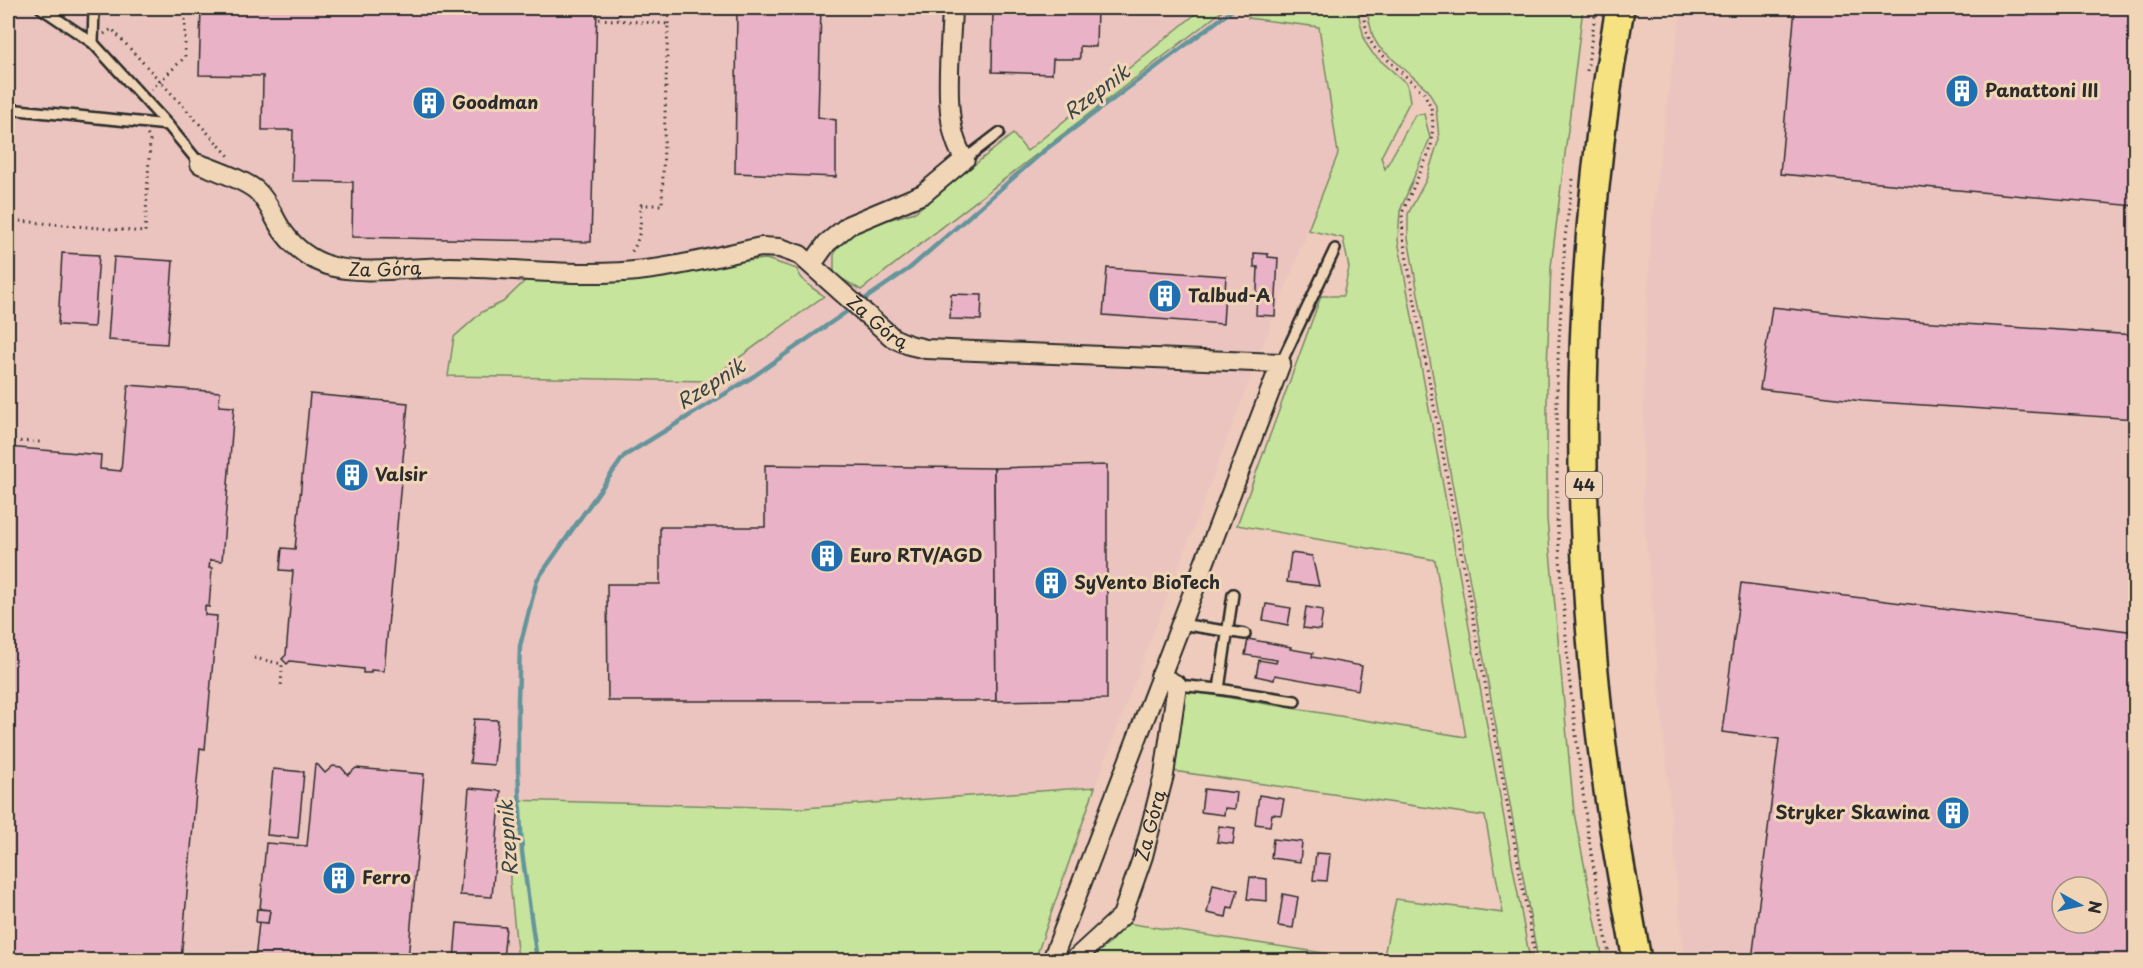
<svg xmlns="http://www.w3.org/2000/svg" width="2143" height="968" viewBox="0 0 2143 968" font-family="'Playpen Sans',sans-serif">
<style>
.built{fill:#ecc4bf;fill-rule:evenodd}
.green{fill:#c6e49c;stroke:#788864;stroke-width:1.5}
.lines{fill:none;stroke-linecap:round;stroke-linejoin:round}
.stream{stroke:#65959c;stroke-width:4.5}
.building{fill:#e9b2c7;stroke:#2b2b2b;stroke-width:1.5;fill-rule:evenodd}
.lane-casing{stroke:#2b2b2b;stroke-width:14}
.street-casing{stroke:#2b2b2b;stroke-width:22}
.primary-casing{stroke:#2b2b2b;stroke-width:32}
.path{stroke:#2b2b2b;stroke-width:3;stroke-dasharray:1.5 4.5;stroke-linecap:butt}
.lane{stroke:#f0d6b7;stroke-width:9}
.street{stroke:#f0d6b7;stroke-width:18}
.primary{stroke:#f7e281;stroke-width:27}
.labels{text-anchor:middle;stroke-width:6;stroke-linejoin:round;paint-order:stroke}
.shield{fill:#f0d6b7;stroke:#665e55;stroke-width:1.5}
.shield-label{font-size:16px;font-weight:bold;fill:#2b2b2b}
.poi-label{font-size:18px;font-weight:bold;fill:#2b2b2b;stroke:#f0d6b7;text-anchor:start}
.street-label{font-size:18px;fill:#2b2b2b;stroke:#f0d6b7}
.water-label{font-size:20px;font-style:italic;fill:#394547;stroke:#f0d6b7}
</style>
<rect width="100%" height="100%" fill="#eecbbc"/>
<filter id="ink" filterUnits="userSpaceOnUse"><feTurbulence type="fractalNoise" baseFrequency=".0167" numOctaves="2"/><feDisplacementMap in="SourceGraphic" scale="12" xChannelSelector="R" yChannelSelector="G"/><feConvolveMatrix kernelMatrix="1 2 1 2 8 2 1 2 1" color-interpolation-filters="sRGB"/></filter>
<g filter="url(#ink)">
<g class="built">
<polygon points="8,8 1236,8 1238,18 1319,26 1338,154 1262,347 1095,787 803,808 510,800 510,882 518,960 8,960"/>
<path d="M1682,8H2135V960H1684L1643,505L1644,357L1652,218L1670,80ZM2062,887H2098V923H2062Z"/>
</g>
<g class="green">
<polygon points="1203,8 1226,8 861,290 834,274 834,255 839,244 860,228 915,212 1013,134 1027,151"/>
<polygon points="1251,8 1357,8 1365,42 1373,54 1407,84 1410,101 1381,157 1385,169 1415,115 1424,114 1430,138 1400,211 1398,240 1530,960 1383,960 1396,899 1503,913 1485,816 1173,771 1183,690 1466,737 1435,560 1237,525 1321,296 1343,296 1349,268 1343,238 1308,230 1338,154 1319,27 1248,18"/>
<polygon points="1366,8 1583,8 1551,267 1547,368 1547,519 1574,813 1603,960 1538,960 1408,238 1408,214 1426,180 1439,139 1436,106 1428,90 1379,47 1373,37"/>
<path d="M766,259L797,269C800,281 814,289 824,296L707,381L448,376L454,337L482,312L503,302L526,280L638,281L735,262Z"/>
<polygon points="1095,787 1035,960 518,960 510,882 510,800 803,808"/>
<polygon points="1126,923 1369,960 1087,960 1109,944"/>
</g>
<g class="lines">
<g class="stream">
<polyline points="859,303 910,268 1045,150 1235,8"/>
<polyline points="537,960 522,852 518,769 518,700 520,646 537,580 624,456 754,376 852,308"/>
</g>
</g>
<g class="building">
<polygon points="201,8 597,8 591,242 352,237 353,182 292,181 293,130 262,130 263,76 199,75"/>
<polygon points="737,8 821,8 818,117 836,120 836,177 735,173"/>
<polygon points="993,8 1097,8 1096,47 1080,46 1080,59 1053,59 1052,74 992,72"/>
<polygon points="1795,8 2136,8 2136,206 1780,174"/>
<polygon points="62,253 99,255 94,327 58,325"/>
<polygon points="1254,253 1268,254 1268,257 1278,258 1275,316 1256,315 1258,267 1254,267"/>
<polygon points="114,257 173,261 167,344 108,340"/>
<polygon points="1107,268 1226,276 1223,324 1103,315"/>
<polygon points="951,294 982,295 981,320 950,319"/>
<polygon points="1772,307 1872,318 2136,335 2136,419 1862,401 1760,389"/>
<polygon points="128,385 220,392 219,406 234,407 222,561 210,560 209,568 212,568 209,607 205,606 205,615 217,616 205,749 200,748 181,960 8,960 8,447 101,455 100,469 121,471"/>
<polygon points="310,394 408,403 384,671 371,670 371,673 363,673 363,669 290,661 287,664 282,659 286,655 293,571 280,570 282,548 295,549"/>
<polygon points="765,465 994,468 996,701 608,701 607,584 660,584 660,527 765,527"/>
<polygon points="1107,465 1107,699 996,701 994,468"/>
<polygon points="1291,553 1312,556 1319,586 1287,582"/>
<path d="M1741,583L2136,632V960H1752L1779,739L1722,732ZM2062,887H2098V923H2062Z"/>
<polygon points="1266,604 1291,608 1288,625 1263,620"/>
<polygon points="1306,607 1323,610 1320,630 1303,628"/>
<polygon points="1248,639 1291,647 1290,649 1313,653 1312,657 1362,666 1358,690 1275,675 1274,680 1256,676 1259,660 1276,663 1277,660 1245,655"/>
<polygon points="474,719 498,720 494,765 470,763"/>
<polygon points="315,764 318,765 325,773 333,766 341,767 348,775 356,768 424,774 408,960 255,960 259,922 268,923 270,910 260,909 266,843 307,846"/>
<polygon points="273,769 304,772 298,838 267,835"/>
<polygon points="469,788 501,791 492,897 460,895"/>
<polygon points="1204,789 1237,793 1235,809 1225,808 1224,815 1201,812"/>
<polygon points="1259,795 1284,799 1281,815 1272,814 1270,826 1255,824"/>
<polygon points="1219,826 1235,828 1233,844 1217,842"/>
<polygon points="1273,839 1302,842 1300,862 1271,858"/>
<polygon points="1316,853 1330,854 1327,881 1313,880"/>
<polygon points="1250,877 1267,879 1267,901 1247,899"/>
<polygon points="1213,884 1238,890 1233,908 1228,907 1226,917 1207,913"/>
<polygon points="1283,894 1298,897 1293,928 1278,926"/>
<polygon points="257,909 270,910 268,923 256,922"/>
<polygon points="457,923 506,927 503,960 454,960"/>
</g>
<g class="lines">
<g class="lane-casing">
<g id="lane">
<polyline points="41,8 93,43 168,125"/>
<polyline points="93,43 94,8"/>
<polyline points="8,109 168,125 200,164"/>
<polyline points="965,159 999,133"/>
<polyline points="1281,363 1335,249"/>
<polyline points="1233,594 1219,689 1295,701"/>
<polyline points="1180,624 1245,634"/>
<polyline points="1177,685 1219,689"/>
</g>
</g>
<g class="street-casing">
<g id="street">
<path id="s1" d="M200,164C215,170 245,180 257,191C270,203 274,220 284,233C295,248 310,259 327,265C359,276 415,267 450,267C515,268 580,278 645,270C684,266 723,255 761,247L780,248L800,255L893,338L909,345L926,349L1281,363L1052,960"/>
<path d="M812,264L827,243L849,225L923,194L965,159C940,127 951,49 952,8"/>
<path id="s2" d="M1074,960L1122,916L1143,856L1164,775L1177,685L1160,676"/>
</g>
</g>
<g class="primary-casing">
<path id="primary" d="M1620,8C1578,240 1573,479 1598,713C1607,796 1622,878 1637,960"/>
</g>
<g class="path">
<polyline points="618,8 619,20"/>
<polyline points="1361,8 1369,39 1375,48 1424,93 1431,107 1433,123 1431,148 1402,213 1403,238 1536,960"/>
<path d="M599,19L668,24L662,205H641C640,224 642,240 629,255"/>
<polyline points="668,24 669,8"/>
<polyline points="104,34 112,29 229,156"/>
<polyline points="1587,71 1596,8"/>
<polyline points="151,90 185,57 185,8"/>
<polyline points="1573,179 1565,237 1557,376 1557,519 1569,676 1588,835 1610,960"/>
<polyline points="8,220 145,232 150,140 147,134"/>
<polyline points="8,441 41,442"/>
<polyline points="254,658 282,664 281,689"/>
</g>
<use href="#lane" class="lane"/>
<use href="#street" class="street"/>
<use href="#primary" class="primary"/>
</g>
</g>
<defs>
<g id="building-disc" transform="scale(1.725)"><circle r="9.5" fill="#1f6fb2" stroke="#f0d6b7"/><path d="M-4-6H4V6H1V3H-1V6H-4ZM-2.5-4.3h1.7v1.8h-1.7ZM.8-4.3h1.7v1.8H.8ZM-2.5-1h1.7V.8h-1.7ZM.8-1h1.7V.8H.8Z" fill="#fff"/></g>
</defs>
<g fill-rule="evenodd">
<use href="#building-disc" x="1962" y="91"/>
<use href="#building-disc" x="429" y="103"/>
<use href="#building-disc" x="1165" y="296"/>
<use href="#building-disc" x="352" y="475"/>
<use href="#building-disc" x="827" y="556"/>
<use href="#building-disc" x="1051" y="583"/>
<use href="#building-disc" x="1953" y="813"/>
<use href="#building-disc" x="339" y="878"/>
</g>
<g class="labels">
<rect class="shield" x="1566" y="472" width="36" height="26" rx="4.5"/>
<g class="shield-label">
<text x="1584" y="491">44</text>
</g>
<g class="poi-label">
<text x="1985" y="97">Panattoni III</text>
<text x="452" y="109">Goodman</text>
<text x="1188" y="302">Talbud-A</text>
<text x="375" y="481">Valsir</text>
<text x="850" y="562">Euro RTV/AGD</text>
<text x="1074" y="589">SyVento BioTech</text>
<text x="1930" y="819" text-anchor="end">Stryker Skawina</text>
<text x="362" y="884">Ferro</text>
</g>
<g class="street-label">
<text dy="6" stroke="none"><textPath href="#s1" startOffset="226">Za Górą</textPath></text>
<text dy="6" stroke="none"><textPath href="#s1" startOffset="748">Za Górą</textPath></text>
<text dy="6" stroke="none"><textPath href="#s2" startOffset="160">Za Górą</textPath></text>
</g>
<g class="water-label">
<text transform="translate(1097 92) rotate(-37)" y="7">Rzepnik</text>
<text transform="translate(711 384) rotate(-32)" y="7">Rzepnik</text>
<text transform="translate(508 838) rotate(-94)" y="7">Rzepnik</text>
</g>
</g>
<rect width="2143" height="968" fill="none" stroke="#f0d6b7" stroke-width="30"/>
<rect x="15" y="15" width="2113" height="938" fill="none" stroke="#2b2b2b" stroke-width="2" filter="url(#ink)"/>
<g transform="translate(2080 905) rotate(98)"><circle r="28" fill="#f0d6b7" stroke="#a1927f" stroke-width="1.5"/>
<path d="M0-4.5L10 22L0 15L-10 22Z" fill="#1f6fb2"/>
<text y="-9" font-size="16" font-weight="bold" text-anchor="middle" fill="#2b2b2b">N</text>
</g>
</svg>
